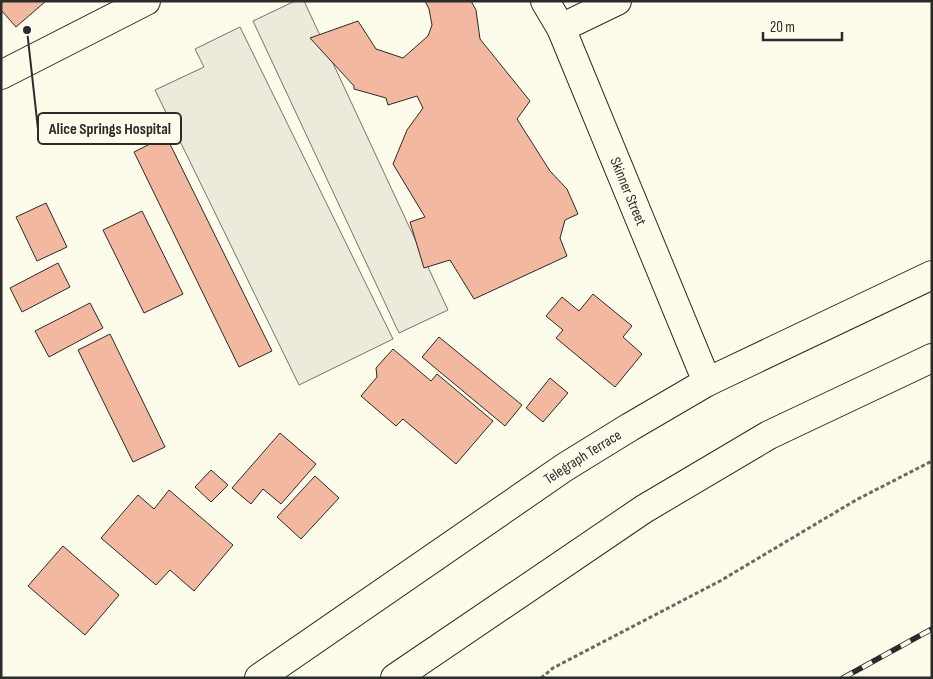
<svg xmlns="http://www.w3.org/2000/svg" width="933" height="679" viewBox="0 0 933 679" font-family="'Sofia Sans Condensed',sans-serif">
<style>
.parking{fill:#eceadb;stroke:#74746e}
.building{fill:#f2b8a0;stroke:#2b2b2b}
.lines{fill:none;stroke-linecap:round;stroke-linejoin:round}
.minor-casing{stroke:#2b2b2b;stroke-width:30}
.highway-casing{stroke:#2b2b2b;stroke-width:30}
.path{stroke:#6a6964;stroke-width:3;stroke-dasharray:4 2.5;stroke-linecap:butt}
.minor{stroke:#fdfbea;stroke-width:28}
.highway{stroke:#fdfbea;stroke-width:28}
.rail-casing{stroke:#2b2b2b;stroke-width:5.5}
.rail{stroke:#fdfbea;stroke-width:4;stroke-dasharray:11;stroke-linecap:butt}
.labels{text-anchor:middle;stroke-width:4;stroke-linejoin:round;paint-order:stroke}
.street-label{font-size:15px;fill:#2b2b2b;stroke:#fdfbea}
.leader{fill:none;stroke:#2b2b2b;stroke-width:2}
.callout-dot{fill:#2b2b2b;stroke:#fdfbea;stroke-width:2}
.callout{fill:#fdfbea;stroke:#2b2b2b;stroke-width:2}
.callout-label{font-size:16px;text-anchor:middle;font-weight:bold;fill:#2b2b2b}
</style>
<rect width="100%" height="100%" fill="#fdfbea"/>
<g class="parking">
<polygon points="295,1 304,1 448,310 399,333 253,21"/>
<polygon points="240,27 393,339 299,385 155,90 204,67 195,49"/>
</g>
<g class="building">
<polygon points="1,1 46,1 16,27 1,10"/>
<polygon points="425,1 471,1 476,10 480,39 530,101 517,119 550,171 567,189 578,214 565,220 560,238 567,256 474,299 450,260 424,268 410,222 425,217 393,164 407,130 423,108 417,96 388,105 386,98 354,89 354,86 310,38 358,21 376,49 403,58 428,36 432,25 429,9"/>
<polygon points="166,136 272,351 239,367 134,152"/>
<polygon points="46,203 67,247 37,261 16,217"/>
<polygon points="142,211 183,294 144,313 103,230"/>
<polygon points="58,263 70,287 22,312 10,288"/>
<polygon points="593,294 632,326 623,337 642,354 615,387 556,338 563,330 546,316 562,297 579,311"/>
<polygon points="90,303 103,328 49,357 35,331"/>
<polygon points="110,334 165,447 133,462 78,350"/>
<polygon points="439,337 522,405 505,426 422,357"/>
<polygon points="393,349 431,381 437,374 493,421 456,464 403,419 396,426 361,396 377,377 376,368"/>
<polygon points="550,378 568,393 543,422 526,408"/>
<polygon points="280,433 316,464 281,504 263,489 251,504 232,488"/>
<polygon points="211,470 228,485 211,502 195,487"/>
<polygon points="315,476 339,498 301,539 277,517"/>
<polygon points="169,490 233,545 194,591 170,570 156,585 101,538 138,495 154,509"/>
<polygon points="63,546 119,595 85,635 28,586"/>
</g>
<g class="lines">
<g class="minor-casing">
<g id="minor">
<path id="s1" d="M545,1L561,28L707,382"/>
<polyline points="561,28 617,1"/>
<polyline points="1,75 146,1"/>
</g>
</g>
<g class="highway-casing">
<g id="highway">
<path id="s2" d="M259,678L565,467L630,427L707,382L932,275"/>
<polyline points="395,678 644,509 769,435 932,358"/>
</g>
</g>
<polyline class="path" points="541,678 553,668 720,581 856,500 932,461"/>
<use href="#minor" class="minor"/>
<use href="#highway" class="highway"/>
<g class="rail-casing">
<polyline id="rail" points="843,678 932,629"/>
</g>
<use href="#rail" class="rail"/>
</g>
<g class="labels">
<g class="street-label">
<text dy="5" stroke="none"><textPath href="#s1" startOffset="208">Skinner Street</textPath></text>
<text dy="5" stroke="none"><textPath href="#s2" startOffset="392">Telegraph Terrace</textPath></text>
</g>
</g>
<path class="leader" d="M27 30L38 129"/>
<circle class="callout-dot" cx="27" cy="30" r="5"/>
<rect class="callout" x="38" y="113" width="143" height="31" rx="5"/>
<g class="callout-label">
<text x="110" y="134">Alice Springs Hospital</text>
</g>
<rect width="933" height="679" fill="none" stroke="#2b2b2b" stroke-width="5"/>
<path d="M763 32v8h79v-8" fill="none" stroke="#2b2b2b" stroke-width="2.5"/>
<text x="770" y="32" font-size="15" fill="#2b2b2b" stroke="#fdfbea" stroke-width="4" paint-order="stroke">20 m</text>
</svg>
